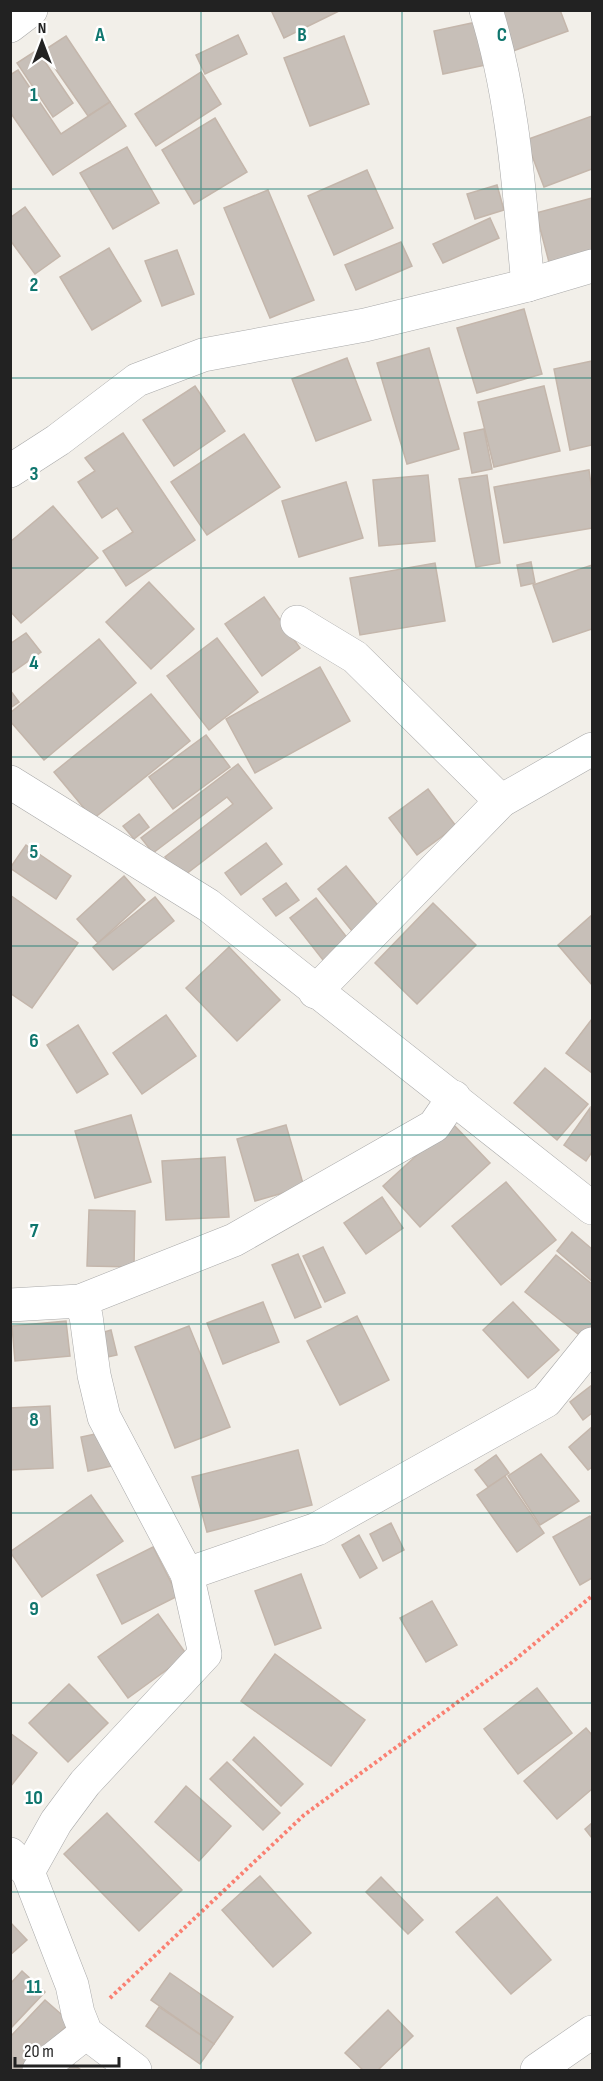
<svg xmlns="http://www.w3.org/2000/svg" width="603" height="2081" viewBox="0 0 603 2081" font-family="'Sofia Sans Condensed',sans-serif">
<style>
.building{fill:#c7bfb8;stroke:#c4b6ab;stroke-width:1.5}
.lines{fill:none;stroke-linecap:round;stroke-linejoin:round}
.minor-casing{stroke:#a9a9a9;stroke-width:34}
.path{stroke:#fa8072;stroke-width:4;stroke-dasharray:3 3;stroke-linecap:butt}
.minor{stroke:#fff;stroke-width:33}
.grid{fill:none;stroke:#0f766e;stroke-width:1.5;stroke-opacity:0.55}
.grid-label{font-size:20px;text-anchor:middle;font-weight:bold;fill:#0f766e;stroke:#fff;stroke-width:5;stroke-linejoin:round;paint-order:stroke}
</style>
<rect width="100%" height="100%" fill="#f2efe9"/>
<g class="building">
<polygon points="271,10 341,10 284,38"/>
<polygon points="499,10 560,10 568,31 513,51"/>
<polygon points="486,20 495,63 443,74 434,31"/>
<polygon points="238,35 247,54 205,74 196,55"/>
<polygon points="66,36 110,102 88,116 43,51"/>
<polygon points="344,36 369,104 310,126 284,58"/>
<polygon points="37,50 73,103 53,117 17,63"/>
<polygon points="18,70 61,134 110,102 126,126 53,175 10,112 10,75"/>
<polygon points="201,72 221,104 156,146 135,114"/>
<polygon points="592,116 592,169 544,187 526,140"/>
<polygon points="215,118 247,172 194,204 162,150"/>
<polygon points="127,147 159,203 113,229 80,173"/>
<polygon points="367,170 393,228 334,255 308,196"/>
<polygon points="497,185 504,210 475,219 467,194"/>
<polygon points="268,190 314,300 270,318 224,208"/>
<polygon points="592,198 592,255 550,266 536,213"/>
<polygon points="25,207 60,256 35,274 10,240 10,218"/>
<polygon points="490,218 499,238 443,263 433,244"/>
<polygon points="401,242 412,266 356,290 345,265"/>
<polygon points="109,248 141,301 92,330 60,277"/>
<polygon points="177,250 194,294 162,306 145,261"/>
<polygon points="524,309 542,374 477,393 457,328"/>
<polygon points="429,348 459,449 407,464 377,363"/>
<polygon points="347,358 371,420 316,441 292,379"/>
<polygon points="592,361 592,445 570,450 554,369"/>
<polygon points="195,386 225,431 174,466 143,420"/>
<polygon points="544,386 560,451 494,467 478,402"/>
<polygon points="484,429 492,469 472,473 464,433"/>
<polygon points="123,433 195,540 126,586 103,551 133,532 117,508 102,518 78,482 95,471 85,458"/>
<polygon points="244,434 280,487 207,535 171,482"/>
<polygon points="589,470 592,491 592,528 504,543 494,487"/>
<polygon points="428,475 435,541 379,546 373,480"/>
<polygon points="487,475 500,563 476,567 459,479"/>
<polygon points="346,482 363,538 299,557 282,501"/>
<polygon points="53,506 98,558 21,623 10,611 10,542"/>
<polygon points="531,562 535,583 521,586 517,565"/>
<polygon points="435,563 445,621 360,635 350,578"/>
<polygon points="592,565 592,629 553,642 533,585"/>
<polygon points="149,582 194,629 151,669 106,622"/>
<polygon points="264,597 300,648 262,676 225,624"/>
<polygon points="26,633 41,652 10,674 10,644"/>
<polygon points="217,638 258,692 209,730 167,676"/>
<polygon points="99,639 136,683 44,760 10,721 10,713"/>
<polygon points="320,667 350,721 255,773 226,719"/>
<polygon points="10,690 19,702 10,708"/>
<polygon points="151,694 190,741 93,819 54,772"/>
<polygon points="206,735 230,767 173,809 149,777"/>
<polygon points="238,764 272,808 181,878 165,857 233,804 227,797 153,853 141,838"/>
<polygon points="428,789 456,826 417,855 389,818"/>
<polygon points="139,814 149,827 134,839 123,826"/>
<polygon points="266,843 282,864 241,895 225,873"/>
<polygon points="26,845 71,876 56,899 10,868"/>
<polygon points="346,866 380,908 352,931 318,889"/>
<polygon points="124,876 145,900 98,943 77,919"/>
<polygon points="286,883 299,900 276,916 263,899"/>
<polygon points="10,895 78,943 32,1008 10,993"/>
<polygon points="155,897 174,921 113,970 93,947"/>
<polygon points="316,898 349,940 323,960 290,918"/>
<polygon points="433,903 476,945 417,1004 375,963"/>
<polygon points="592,915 592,985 558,945"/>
<polygon points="229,947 280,1000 237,1041 186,988"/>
<polygon points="166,1015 196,1056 142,1094 113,1053"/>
<polygon points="592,1019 592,1073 566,1053"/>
<polygon points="78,1025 108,1074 77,1093 47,1045"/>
<polygon points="545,1068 588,1104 557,1140 514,1103"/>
<polygon points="590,1108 592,1152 586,1161 564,1145"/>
<polygon points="131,1115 151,1182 95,1198 75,1131"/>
<polygon points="452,1123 490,1163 420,1227 383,1186"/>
<polygon points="286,1125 304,1187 255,1201 237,1139"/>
<polygon points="225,1157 229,1217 166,1220 162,1161"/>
<polygon points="506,1182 556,1240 501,1285 452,1226"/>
<polygon points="382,1197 403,1228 366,1254 344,1223"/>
<polygon points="89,1210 135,1211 134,1267 87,1266"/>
<polygon points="572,1232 592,1249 592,1281 557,1251"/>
<polygon points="323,1247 345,1293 325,1302 303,1256"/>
<polygon points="298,1254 321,1307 295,1318 272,1265"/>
<polygon points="556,1255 592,1284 592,1326 583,1338 525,1292"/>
<polygon points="263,1302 279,1342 223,1364 207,1323"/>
<polygon points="513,1302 559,1350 528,1378 483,1330"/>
<polygon points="357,1316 389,1380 340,1405 307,1341"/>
<polygon points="66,1321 70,1356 15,1361 12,1326"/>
<polygon points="189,1326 230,1427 175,1448 135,1347"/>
<polygon points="111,1330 117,1355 107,1357 101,1333"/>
<polygon points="592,1385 592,1413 583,1420 570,1402"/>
<polygon points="50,1406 53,1468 10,1470 10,1408"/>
<polygon points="592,1427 592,1467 588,1470 569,1447"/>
<polygon points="105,1432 112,1466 88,1471 81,1437"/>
<polygon points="298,1450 312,1505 207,1532 192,1477"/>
<polygon points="541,1454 579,1501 540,1525 508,1476"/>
<polygon points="496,1455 509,1473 488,1487 475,1470"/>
<polygon points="505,1476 544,1533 517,1552 477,1495"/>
<polygon points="91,1495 123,1541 42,1597 10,1552"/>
<polygon points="590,1516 592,1521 592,1578 580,1585 553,1537"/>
<polygon points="391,1523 404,1550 383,1561 370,1534"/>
<polygon points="359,1535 377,1568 360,1578 342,1545"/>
<polygon points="153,1547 178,1596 122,1624 97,1575"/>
<polygon points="301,1574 321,1628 275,1645 255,1591"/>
<polygon points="432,1601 457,1645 426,1662 400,1618"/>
<polygon points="158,1614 187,1655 128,1698 98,1657"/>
<polygon points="275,1654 365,1720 331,1766 241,1701"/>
<polygon points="69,1684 108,1723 68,1762 29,1723"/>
<polygon points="537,1688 572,1733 518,1774 484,1729"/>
<polygon points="586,1728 592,1735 592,1789 557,1819 524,1781"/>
<polygon points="10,1733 37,1753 10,1787"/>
<polygon points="254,1737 303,1784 281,1806 233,1760"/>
<polygon points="227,1762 280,1813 263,1830 210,1779"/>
<polygon points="186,1786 231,1826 199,1861 155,1822"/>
<polygon points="107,1813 182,1890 139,1931 64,1854"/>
<polygon points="592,1823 592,1838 585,1829"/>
<polygon points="260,1876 311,1933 273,1967 222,1910"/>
<polygon points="381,1877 423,1920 408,1934 366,1892"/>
<polygon points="497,1897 551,1960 511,1994 456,1932"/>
<polygon points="10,1922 27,1940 10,1955"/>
<polygon points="22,1971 45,1992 10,2029 10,1984"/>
<polygon points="170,1973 233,2017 214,2044 151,2000"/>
<polygon points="45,2000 70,2022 25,2070 10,2070 10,2037"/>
<polygon points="159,2007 214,2044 200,2064 146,2026"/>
<polygon points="388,2010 413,2036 378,2070 363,2070 345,2053"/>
<polygon points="70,2062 81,2070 64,2070"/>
</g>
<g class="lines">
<g class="minor-casing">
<g id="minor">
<path d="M486,10C514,99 519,193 528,285"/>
<polyline points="10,26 31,10"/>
<polyline points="10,471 58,440 137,380 203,355 365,325 528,285 592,266"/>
<polyline points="297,622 355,657 501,801"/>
<polyline points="10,782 208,905 592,1208"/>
<polyline points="315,992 501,801 592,749"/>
<polyline points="10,1305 80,1301 234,1240 434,1126 454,1097"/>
<polyline points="187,1574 317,1529 546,1401 592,1344"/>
<polyline points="10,1854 28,1872 72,1985 78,2013 86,2033 135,2070"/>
<polyline points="28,1872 56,1822 85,1783 205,1654 187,1574 104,1417 94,1375 86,1316 80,1301"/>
<polyline points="39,2070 86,2033"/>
<polyline points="537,2070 592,2032"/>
</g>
</g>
<polyline class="path" points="110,1998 304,1815 511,1663 592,1596"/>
<use href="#minor" class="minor"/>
</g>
<path class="grid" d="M201,10V2070M402,10V2070M10,189H592M10,378H592M10,568H592M10,757H592M10,946H592M10,1135H592M10,1324H592M10,1513H592M10,1703H592M10,1892H592"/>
<g class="grid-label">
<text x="100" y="41">A</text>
<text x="302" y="41">B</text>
<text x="502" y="41">C</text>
<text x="34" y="101">1</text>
<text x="34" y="291">2</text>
<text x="34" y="480">3</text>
<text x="34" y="669">4</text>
<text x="34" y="858">5</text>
<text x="34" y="1047">6</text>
<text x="34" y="1237">7</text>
<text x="34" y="1426">8</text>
<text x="34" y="1615">9</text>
<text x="34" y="1804">10</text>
<text x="34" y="1993">11</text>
</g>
<rect width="603" height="2081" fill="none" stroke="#222222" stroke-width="24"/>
<g transform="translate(42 42)" stroke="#ffffff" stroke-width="4.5" paint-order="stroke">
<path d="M0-4.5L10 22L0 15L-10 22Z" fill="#222222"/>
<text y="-9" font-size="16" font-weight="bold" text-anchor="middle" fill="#222222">N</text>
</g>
<path d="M15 2057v9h104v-9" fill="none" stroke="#222222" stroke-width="3"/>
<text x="24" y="2057" font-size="18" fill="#222222" stroke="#ffffff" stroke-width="4.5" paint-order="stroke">20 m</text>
</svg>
